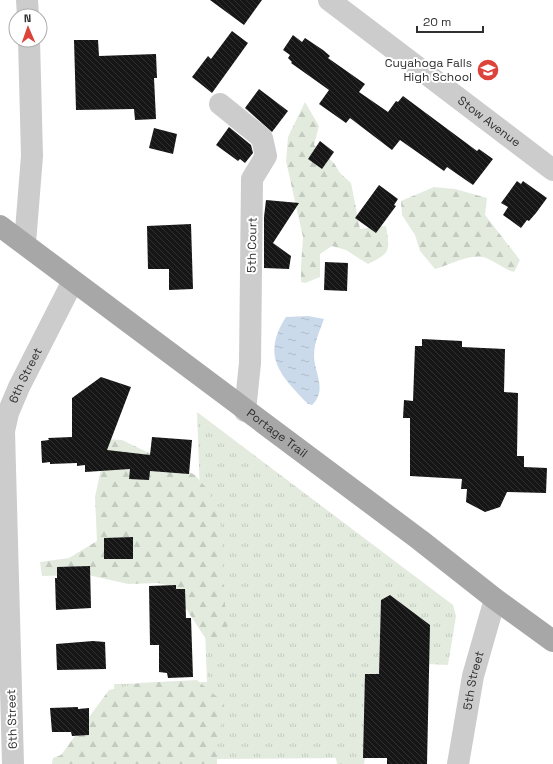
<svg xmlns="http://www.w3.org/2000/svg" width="553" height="764" viewBox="0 0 553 764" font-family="'Space Grotesk',sans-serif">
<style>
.grass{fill:url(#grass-tufts)}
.forest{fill:url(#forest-firs)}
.water{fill:url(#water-ripples)}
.building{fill:url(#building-back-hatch)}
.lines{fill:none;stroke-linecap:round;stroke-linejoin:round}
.minor{stroke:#ccc;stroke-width:22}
.major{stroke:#a7a7a7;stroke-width:22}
.labels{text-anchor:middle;stroke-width:4;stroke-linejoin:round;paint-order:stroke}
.poi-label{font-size:12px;fill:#2f2f2f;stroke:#fff;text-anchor:end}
.street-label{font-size:12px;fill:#2f2f2f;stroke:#fff}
</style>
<defs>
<pattern id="grass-tufts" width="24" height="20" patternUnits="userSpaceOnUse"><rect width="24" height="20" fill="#e3ebde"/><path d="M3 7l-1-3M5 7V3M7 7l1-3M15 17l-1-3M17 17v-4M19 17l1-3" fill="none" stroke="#c3cabf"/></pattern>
<pattern id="forest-firs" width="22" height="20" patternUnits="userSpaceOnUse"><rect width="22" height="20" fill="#e3ebde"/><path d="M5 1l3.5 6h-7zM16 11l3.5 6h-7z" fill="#c3cabf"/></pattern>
<pattern id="water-ripples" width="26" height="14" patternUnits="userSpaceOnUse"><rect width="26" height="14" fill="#cbdaea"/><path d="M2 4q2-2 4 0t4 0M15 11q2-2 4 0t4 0" fill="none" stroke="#afbbc9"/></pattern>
<pattern id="building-back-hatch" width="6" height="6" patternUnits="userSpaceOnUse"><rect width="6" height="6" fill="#161616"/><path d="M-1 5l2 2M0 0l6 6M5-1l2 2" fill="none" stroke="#303030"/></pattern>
</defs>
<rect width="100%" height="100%" fill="#fff"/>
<polygon class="grass" points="197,412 453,605 456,616 448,665 429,664 390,596 381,600 379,674 363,758 365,758 364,764 337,764 336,758 212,759 117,750 114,684 207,682"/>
<g class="forest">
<path d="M305,102L319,126L314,145L334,163L340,173L351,183L360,229L386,226C390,250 391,253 368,264L346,250L332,246L320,254V277L305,283L301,282V266L303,237L286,161L288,137Z"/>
<path d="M434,187L455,189L487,198L485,215L520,260L514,272C503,269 494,260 483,257C468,254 450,265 435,269L420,251L415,235L402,215L401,201Z"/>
<polygon points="105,439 122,440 195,475 208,490 220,521 222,537 222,577 228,632 219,638 206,639 171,586 158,583 128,584 88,575 42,576 40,562 69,558 97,541 95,497 105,451"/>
<polygon points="197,680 223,702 222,720 217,741 217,764 52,764 53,758 61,755 109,690 139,683"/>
</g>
<path class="water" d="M308,316L324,319C320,330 314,343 314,355C314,373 328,390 312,405L308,404C280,375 261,356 286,317Z"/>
<g class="building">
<polygon points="210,0 262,0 244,25"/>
<polygon points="232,31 248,43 212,93 192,77 208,56 211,59"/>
<polygon points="293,35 302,42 305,38 323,50 330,56 328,58 365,84 359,92 388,112 396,101 398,102 403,96 477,151 479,149 493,159 473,185 447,167 444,171 400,140 392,150 350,118 346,123 319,104 329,90 291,63 292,62 288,58 290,55 283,50"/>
<polygon points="74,40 98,40 99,56 156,54 157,78 154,78 156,119 135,120 134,109 76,110"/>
<polygon points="259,89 288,111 272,132 245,108"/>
<polygon points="229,127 251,145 253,153 245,163 240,159 238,161 216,145"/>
<polygon points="154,128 177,134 173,154 149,148"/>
<polygon points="320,141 334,152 322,169 308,159"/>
<polygon points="517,181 521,184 523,181 547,198 536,213 529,221 527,220 521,228 503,215 508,207 501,203"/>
<polygon points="379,185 398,199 394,205 396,206 376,233 355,218"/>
<polygon points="266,200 299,203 273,243 291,256 289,269 264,268 264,217"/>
<polygon points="191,224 193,289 169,290 169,269 148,269 147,226"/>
<polygon points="325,262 348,263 347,291 324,290"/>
<polygon points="422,339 462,341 462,347 505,349 504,392 518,393 517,456 524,456 524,467 547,468 546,493 507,492 500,507 485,512 466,502 467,489 461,489 462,479 410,476 410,418 403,418 404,400 413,401 415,346 422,346"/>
<polygon points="101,377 131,387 107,450 150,455 152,437 192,440 189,474 150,471 149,480 129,479 130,469 85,472 85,465 77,466 77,463 50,464 50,462 42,463 41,441 49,440 48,438 72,437 72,398"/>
<polygon points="133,537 133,559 104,559 104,538"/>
<polygon points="90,566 91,608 56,610 55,578 57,578 57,567"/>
<polygon points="176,585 176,589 185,589 186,618 191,618 193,677 168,678 167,673 159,672 159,645 150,645 149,586"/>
<polygon points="390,595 430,625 427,764 387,764 387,758 363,758 365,674 379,674 381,600"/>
<polygon points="93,641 105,642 106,669 57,670 56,644"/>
<polygon points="78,707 78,709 89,708 89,735 72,736 71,732 52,732 50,708"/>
</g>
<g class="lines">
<g class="minor">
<polyline points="27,0 28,16"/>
<path id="s1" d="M329,0L553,170"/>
<polyline points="220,104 262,138 266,156 252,179 250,363 245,411"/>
<polyline points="25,243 32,156 29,40"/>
<path id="s2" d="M13,764L4,431L8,413L19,387L73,281"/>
<path id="s3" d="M458,764L473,676L495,599"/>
</g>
<path class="major" id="s4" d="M0,226L420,540L495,599L553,641"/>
</g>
<defs>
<g id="school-disc" transform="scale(1.15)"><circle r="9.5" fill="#dc443b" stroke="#fff"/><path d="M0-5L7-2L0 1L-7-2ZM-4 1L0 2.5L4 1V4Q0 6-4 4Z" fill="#fff"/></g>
</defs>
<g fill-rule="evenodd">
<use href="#school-disc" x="488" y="70"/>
</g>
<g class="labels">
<g class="poi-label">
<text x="472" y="67">Cuyahoga Falls<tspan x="472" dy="14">High School</tspan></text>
</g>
<g class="street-label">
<text dy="4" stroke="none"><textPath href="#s1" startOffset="201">Stow Avenue</textPath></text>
<text transform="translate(252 245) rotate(-89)" y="4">5th Court</text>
<text dy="4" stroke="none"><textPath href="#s2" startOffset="393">6th Street</textPath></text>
<text dy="4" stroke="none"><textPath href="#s4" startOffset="346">Portage Trail</textPath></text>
<text dy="4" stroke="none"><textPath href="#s3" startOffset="85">5th Street</textPath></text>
<text transform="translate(12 719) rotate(-92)" y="4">6th Street</text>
</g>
</g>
<g transform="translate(28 28) rotate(358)"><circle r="19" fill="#ffffff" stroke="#acacac"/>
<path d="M0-3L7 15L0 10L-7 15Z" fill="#dc443b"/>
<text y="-6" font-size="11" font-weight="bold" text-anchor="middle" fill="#2f2f2f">N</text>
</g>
<path d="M417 26v6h66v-6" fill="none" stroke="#2f2f2f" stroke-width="2"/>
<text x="423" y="26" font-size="12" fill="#2f2f2f" stroke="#ffffff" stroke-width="3" paint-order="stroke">20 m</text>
</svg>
